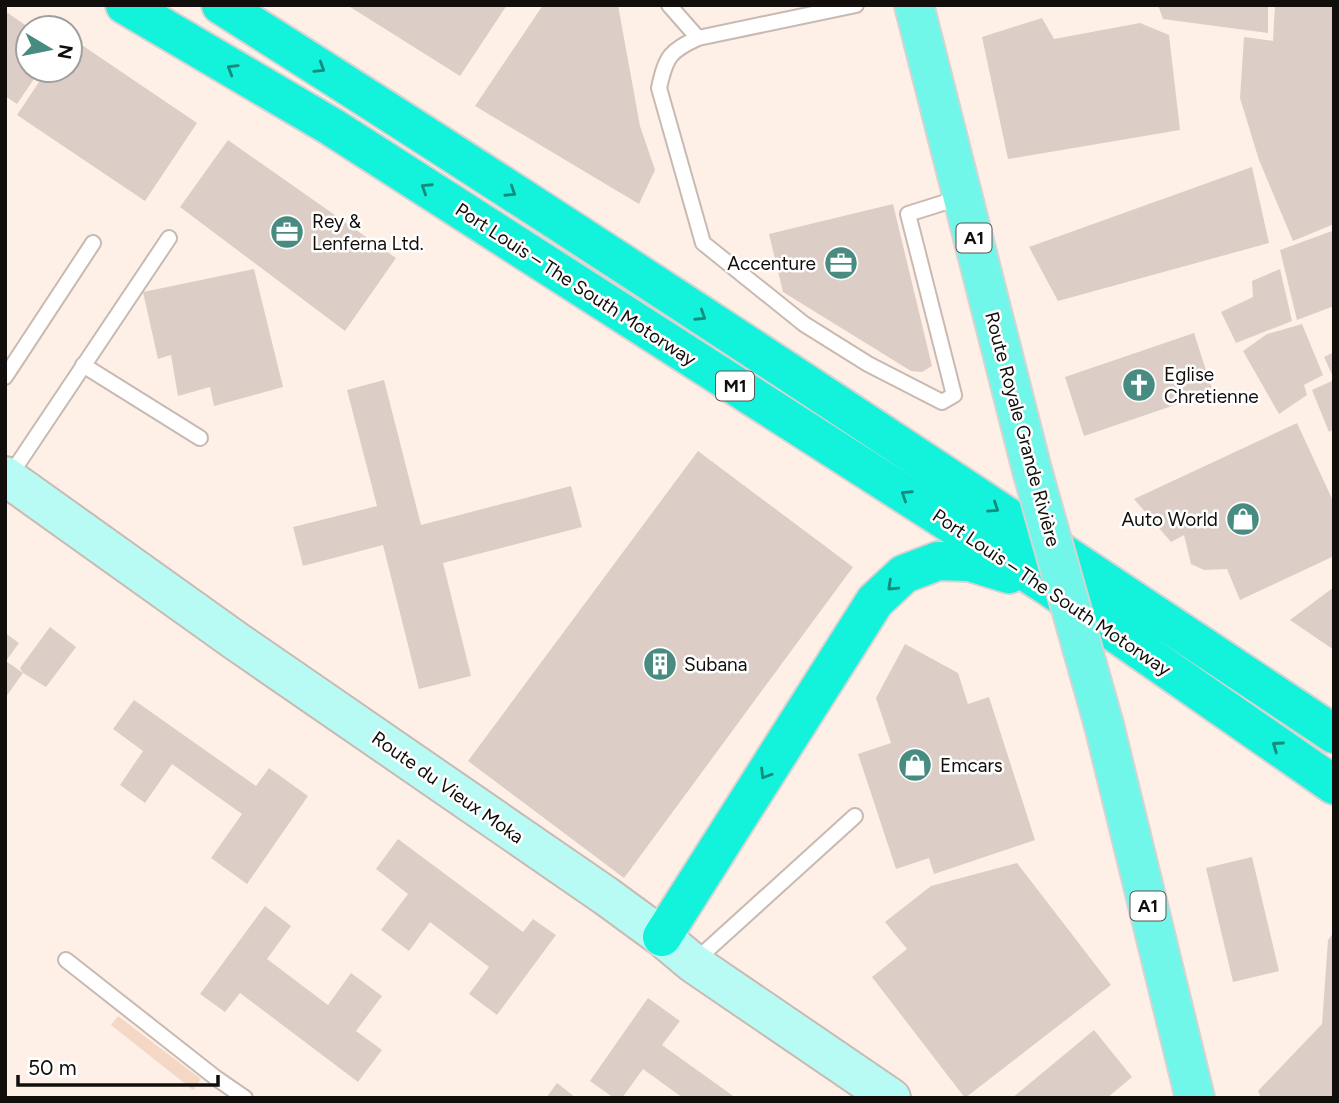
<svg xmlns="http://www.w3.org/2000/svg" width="1339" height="1103" viewBox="0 0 1339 1103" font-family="Figtree,sans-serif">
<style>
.green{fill:#f4d8c5}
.building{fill:#dccec6}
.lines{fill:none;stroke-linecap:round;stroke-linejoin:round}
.lane-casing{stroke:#c8bab2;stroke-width:18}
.secondary-casing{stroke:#c8bab2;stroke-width:42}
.primary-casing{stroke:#d4d4d3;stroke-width:42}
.highway-casing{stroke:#d4d4d3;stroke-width:42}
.lane{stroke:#fff;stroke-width:14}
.secondary{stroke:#b8fbf4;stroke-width:38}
.primary{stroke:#71f7e9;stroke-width:38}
.highway{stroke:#13f2da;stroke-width:38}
.primary-bridge-casing{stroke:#d4d4d3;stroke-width:42;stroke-linecap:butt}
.primary-bridge{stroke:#71f7e9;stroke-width:38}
.oneway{stroke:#138b7d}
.labels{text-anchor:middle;stroke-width:5;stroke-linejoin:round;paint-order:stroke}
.shield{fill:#fff;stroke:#595654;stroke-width:2}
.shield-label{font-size:18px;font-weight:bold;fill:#120e0b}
.poi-label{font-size:19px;fill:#120e0b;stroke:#fff;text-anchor:start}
.street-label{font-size:19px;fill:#120e0b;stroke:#fff}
</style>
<rect width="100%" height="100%" fill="#fef0e7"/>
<polygon class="green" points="118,1016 201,1079 193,1090 111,1025"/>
<g class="building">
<polygon points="347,5 507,5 460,76"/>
<polygon points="543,5 618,5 640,126 655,170 639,204 475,106"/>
<polygon points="1158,5 1268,5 1268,33 1163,19"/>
<polygon points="1275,5 1334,5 1334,224 1293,241 1259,160 1240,98 1244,37 1273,41"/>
<polygon points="5,11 28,27 28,70 40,70 17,104 5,96"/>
<polygon points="1042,18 1054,39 1140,23 1169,35 1180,130 1008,159 982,37"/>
<polygon points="70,37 197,123 145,201 17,115 47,70 70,70"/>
<polygon points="228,140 396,258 345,331 180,207"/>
<polygon points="1252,167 1269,243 1058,301 1029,247"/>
<polygon points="893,204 932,366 922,372 911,371 783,292 769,234"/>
<polygon points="1332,231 1334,235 1334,306 1297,320 1280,250"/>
<polygon points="254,269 283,387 214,406 210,387 178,396 171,355 158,359 143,292"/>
<polygon points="1280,269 1292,321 1236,343 1221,312 1253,297 1252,281"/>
<polygon points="1302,324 1323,375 1304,385 1307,395 1279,414 1243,351 1267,334"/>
<polygon points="1194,333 1213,392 1084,436 1065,377"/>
<polygon points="1334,352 1334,379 1324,357"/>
<polygon points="384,380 421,525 571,486 582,527 443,563 471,676 419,689 383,545 303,566 293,527 377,506 347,390"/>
<polygon points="1334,380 1334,429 1329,432 1312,390"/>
<polygon points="1297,423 1334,503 1334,556 1240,600 1227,569 1204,570 1191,564 1184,535 1171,542 1134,499"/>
<polygon points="698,451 853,567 624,878 468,761"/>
<polygon points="1334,587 1334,650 1290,620"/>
<polygon points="50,627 76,647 46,687 23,673 20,668"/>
<polygon points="5,633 19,643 6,661 23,673 5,698"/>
<polygon points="905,644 958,673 968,704 989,697 1035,840 934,874 929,858 896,869 858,754 891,743 876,698"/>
<polygon points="134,700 256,786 269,768 308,796 247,884 211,858 242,814 172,764 145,803 120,785 143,751 113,729"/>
<polygon points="398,839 523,932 533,919 556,935 497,1015 469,994 489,967 430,922 409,951 381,930 408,894 376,869"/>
<polygon points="1252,857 1279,971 1233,982 1206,868"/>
<polygon points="1017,863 1111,985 965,1098 872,977 907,949 885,922 931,886"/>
<polygon points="265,906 291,926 267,959 328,1005 351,973 382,996 356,1031 382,1050 358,1082 240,993 225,1012 200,994"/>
<polygon points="1334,932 1334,1098 1261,1098 1258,1091 1322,1024 1328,940"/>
<polygon points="648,998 680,1021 662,1045 736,1098 683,1098 643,1069 622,1098 614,1098 590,1081"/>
<polygon points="1094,1030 1132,1077 1107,1098 1012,1098"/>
<polygon points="557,1083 576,1098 546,1098"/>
</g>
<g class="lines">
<g class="lane-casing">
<g id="lane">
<polyline points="669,5 698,38"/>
<path d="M856,5L698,38C670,51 666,56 659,88L703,243L804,324L868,364L942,402L954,395L908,214L962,197"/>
<polyline points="83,365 200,438"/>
<polyline points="5,377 93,243"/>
<polyline points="9,477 169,238"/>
<polyline points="66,960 216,1078 245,1098"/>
<polyline points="694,962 855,816"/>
</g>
</g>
<g class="secondary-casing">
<polyline id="secondary" points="5,476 236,641 606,896 662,937 693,963 891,1098"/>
</g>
<g class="primary-casing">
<g id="primary">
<polyline points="914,5 1032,470"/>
<polyline points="1104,725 1195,1098"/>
</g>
</g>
<g class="highway-casing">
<g id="highway">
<polyline points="125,5 332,127 1048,586 1334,785"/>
<path d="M221,5C595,242 965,488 1334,734"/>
<polyline points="662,937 875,601 904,574 938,561 970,562 1009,574"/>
</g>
</g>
<use href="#lane" class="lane"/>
<use href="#secondary" class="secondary"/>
<use href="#primary" class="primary"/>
<use href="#highway" class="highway"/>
<g class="primary-bridge-casing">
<polyline id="primary-bridge" points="1032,470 1104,725"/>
</g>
<use href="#primary-bridge" class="primary-bridge"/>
</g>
<defs><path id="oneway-chevron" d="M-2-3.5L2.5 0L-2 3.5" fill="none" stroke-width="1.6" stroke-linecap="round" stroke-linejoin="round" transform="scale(1.75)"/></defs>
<g class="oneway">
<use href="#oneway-chevron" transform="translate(320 68) rotate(32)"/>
<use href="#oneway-chevron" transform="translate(232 69) rotate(-149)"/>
<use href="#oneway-chevron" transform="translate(426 188) rotate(-147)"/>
<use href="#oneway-chevron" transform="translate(511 192) rotate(33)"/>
<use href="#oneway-chevron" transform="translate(701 316) rotate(33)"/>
<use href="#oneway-chevron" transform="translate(906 495) rotate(-147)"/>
<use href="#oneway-chevron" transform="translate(994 508) rotate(34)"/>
<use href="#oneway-chevron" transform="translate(892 586) rotate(137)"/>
<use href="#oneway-chevron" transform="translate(1277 746) rotate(-145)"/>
<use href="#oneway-chevron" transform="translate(765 774) rotate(122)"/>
</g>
<defs>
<g id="office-disc" transform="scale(1.75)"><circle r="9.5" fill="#488c81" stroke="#fff"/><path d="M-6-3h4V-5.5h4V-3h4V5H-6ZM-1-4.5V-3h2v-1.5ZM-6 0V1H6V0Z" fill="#fff"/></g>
<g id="church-disc" transform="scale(1.75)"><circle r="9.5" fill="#488c81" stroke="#fff"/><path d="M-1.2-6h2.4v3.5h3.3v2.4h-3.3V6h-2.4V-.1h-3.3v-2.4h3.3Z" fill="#fff"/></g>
<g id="shop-disc" transform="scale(1.75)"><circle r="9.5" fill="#488c81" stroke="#fff"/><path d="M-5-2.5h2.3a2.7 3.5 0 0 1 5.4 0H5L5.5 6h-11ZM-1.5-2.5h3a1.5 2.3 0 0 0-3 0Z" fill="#fff"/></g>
<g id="building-disc" transform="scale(1.75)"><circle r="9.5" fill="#488c81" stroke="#fff"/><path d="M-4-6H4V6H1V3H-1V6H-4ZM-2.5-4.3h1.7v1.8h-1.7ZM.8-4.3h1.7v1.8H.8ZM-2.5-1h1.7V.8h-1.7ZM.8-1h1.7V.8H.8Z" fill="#fff"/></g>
</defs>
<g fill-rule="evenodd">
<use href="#office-disc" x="287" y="232"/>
<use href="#office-disc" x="841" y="263"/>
<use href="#church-disc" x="1139" y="385"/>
<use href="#shop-disc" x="1243" y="519"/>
<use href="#building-disc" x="660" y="664"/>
<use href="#shop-disc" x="915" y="765"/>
</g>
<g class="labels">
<g class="shield">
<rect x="956.5" y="223.5" width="35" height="29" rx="5"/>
<rect x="716" y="371.5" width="38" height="29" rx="5"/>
<rect x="1130.5" y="891.5" width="35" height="29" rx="5"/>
</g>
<g class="shield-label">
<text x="974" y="244">A1</text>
<text x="735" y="392">M1</text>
<text x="1148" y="912">A1</text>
</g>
<g class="poi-label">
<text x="312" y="228">Rey &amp;<tspan x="312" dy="22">Lenferna Ltd.</tspan></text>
<text x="816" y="270" text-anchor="end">Accenture</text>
<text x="1164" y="381">Eglise<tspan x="1164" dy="22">Chretienne</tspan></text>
<text x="1218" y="526" text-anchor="end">Auto World</text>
<text x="684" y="671">Subana</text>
<text x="940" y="772">Emcars</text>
</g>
<g class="street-label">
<text transform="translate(576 284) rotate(33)" y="7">Port Louis – The South Motorway</text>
<text transform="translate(1023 429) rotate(75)" y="7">Route Royale Grande Rivière</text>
<text transform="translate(1052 592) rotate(34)" y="7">Port Louis – The South Motorway</text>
<text transform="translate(448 787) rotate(35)" y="7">Route du Vieux Moka</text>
</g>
</g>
<rect width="1339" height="1103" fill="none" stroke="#120e0b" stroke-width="14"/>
<g transform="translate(49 49) rotate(100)"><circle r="33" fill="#ffffff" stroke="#a09f9d" stroke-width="2"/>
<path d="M0-5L12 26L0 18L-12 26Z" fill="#488c81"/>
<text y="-10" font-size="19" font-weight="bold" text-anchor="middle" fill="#120e0b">N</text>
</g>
<path d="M18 1075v10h200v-10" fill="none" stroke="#120e0b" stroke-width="3.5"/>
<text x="28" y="1075" font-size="21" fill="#120e0b" stroke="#ffffff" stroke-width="5" paint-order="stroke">50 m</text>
</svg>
